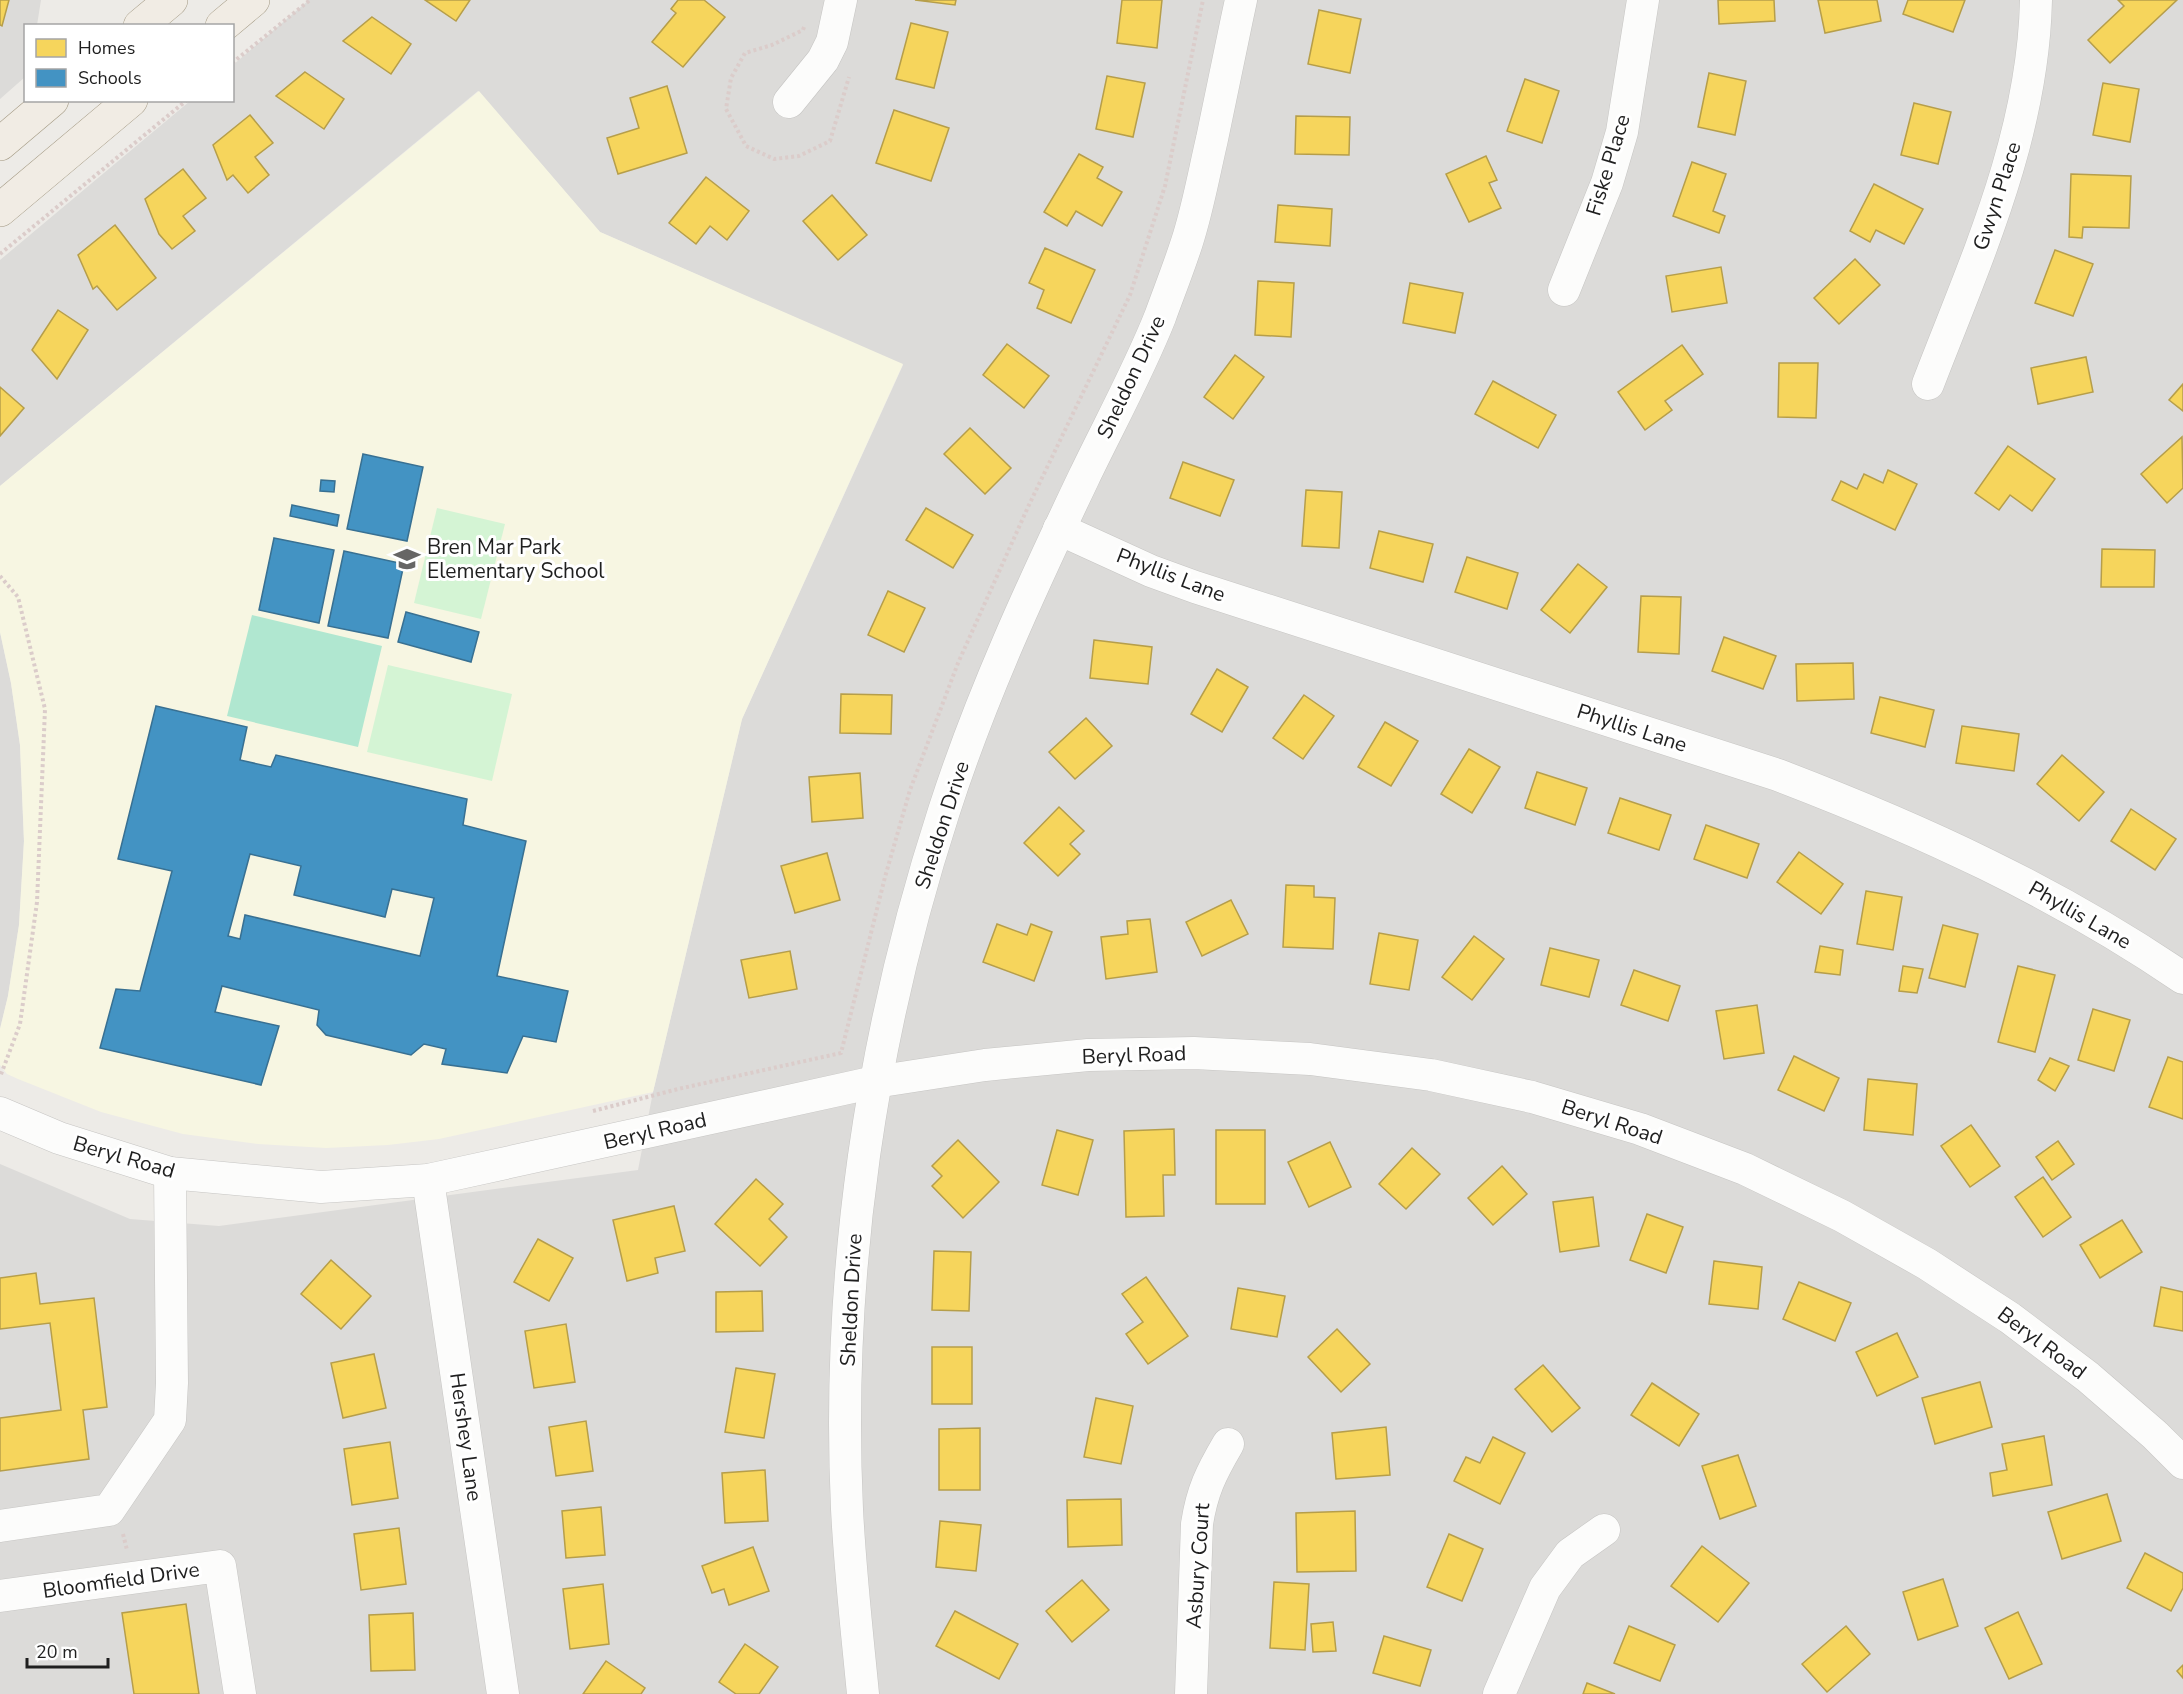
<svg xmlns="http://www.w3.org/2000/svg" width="2183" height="1694" viewBox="0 0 2183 1694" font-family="'Nunito Sans',sans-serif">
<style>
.residential{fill:#dcdbd9}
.education{fill:#f7f6e2}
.park{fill:#d4f4d4}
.pitch{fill:#b0e7d0}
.homes{fill:#f6d55c;stroke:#b69e4a;stroke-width:1.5}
.schools{fill:#4393c3;stroke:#387092;stroke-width:1.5;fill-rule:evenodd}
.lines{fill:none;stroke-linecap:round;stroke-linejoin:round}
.minor-casing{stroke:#c6c5c3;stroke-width:33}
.major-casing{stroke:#a39983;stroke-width:34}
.path{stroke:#dbccca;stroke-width:4;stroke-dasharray:3 3;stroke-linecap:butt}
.minor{stroke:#fcfcfb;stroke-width:32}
.major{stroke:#f1ece4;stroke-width:33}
.labels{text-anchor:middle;stroke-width:6;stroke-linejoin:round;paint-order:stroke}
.street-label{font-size:21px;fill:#1f1f1f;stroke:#fff}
.poi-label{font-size:21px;fill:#1f1f1f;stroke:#fff;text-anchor:start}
</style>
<rect width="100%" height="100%" fill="#edebe7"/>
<g class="residential">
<polygon points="0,0 41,0 37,25 26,26 25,77 0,99"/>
<polygon points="309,0 2183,0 2183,1694 0,1694 0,1164 130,1219 219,1226 638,1170 653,1092 742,719 903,365 600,232 478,91 0,486 0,260 190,101 232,100 233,65"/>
<polygon points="0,632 11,683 20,745 24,841 19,925 8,996 0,1029"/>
</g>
<polygon class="education" points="479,91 600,232 903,364 742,719 653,1092 439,1139 388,1145 326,1148 258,1144 183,1134 101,1112 18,1079 7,1074 0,1065 0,1029 8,996 19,925 24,841 20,745 11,683 0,632 0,486"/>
<g class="park">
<polygon points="437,508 505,524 481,619 414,603"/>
<polygon points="388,665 512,694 492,781 367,752"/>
</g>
<polygon class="pitch" points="252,615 382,646 358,747 227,716"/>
<g class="homes">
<polygon points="0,0 9,0 2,26 0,25"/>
<polygon points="425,0 470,0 456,21"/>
<polygon points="678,0 704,0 725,17 683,67 652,42 676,13 671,9"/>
<polygon points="915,0 956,0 955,5"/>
<polygon points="1122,0 1162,0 1157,48 1117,43"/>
<polygon points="1718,0 1774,0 1775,21 1719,24"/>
<polygon points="1818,0 1877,0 1881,21 1825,33"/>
<polygon points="1908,0 1965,0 1953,32 1903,14"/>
<polygon points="2118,0 2177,0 2110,63 2088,40 2124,6"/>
<polygon points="1319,10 1361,19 1350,73 1308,64"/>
<polygon points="372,17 411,44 391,74 343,41"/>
<polygon points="911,23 948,32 934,88 896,79"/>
<polygon points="305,72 344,99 324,129 276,96"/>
<polygon points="1709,73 1746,81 1735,135 1698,127"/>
<polygon points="1107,76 1145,83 1133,137 1096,129"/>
<polygon points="1525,79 1559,91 1542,143 1507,131"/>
<polygon points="2103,83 2139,89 2130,142 2093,135"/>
<polygon points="667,86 687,153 618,174 607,138 639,128 630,98"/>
<polygon points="1914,103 1951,112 1938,164 1901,155"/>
<polygon points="894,110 949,128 931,181 876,163"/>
<polygon points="250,115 273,143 255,157 269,175 248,193 233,175 227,180 213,145"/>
<polygon points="1296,116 1350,117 1349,155 1295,154"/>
<polygon points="1079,154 1103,167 1097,178 1122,192 1102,226 1076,211 1067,226 1044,212"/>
<polygon points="1486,156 1497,180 1489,183 1501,208 1469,222 1446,174"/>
<polygon points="1692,162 1726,174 1713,211 1725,216 1719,233 1673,216"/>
<polygon points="183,169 206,198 183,216 195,231 172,249 159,234 145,199"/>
<polygon points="2071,174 2131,176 2129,228 2083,227 2082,238 2069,237"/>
<polygon points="706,177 749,211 727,240 710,226 696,244 669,223"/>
<polygon points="1874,184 1923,209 1904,244 1876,230 1870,242 1850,231"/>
<polygon points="832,195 867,235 838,260 803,221"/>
<polygon points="1278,205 1332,209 1330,246 1275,242"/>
<polygon points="115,225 156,278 117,310 97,286 93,289 78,255"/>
<polygon points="1045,248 1095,270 1071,323 1037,308 1044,290 1029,283"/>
<polygon points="2055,250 2093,264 2073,316 2035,303"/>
<polygon points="1855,259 1880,285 1839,324 1814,298"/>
<polygon points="1721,267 1727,303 1672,312 1666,276"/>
<polygon points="1258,281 1294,283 1291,337 1255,335"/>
<polygon points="1410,283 1463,293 1455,333 1403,323"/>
<polygon points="58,310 88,330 57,379 32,350"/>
<polygon points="1007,344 1049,376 1024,408 983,375"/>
<polygon points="1682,345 1703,374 1665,401 1672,410 1645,430 1618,392"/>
<polygon points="1235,355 1264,377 1233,419 1204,397"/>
<polygon points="2086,357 2093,392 2038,404 2031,368"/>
<polygon points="1779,363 1818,363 1816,418 1778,417"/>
<polygon points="1493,381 1556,415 1538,448 1475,414"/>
<polygon points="2183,384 2183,411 2169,400"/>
<polygon points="0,387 24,408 0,436"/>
<polygon points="970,428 1011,468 985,494 944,454"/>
<polygon points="2182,437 2183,488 2167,503 2141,474"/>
<polygon points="2008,446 2055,479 2032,511 2010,495 1999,510 1975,493"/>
<polygon points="1183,462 1234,480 1220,516 1170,498"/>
<polygon points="1888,470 1917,484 1895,530 1832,500 1841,481 1857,489 1864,474 1883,483"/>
<polygon points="1306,490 1342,492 1339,548 1302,546"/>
<polygon points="926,508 973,535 953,568 906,540"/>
<polygon points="1379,531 1433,544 1423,582 1370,568"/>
<polygon points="2102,549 2155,550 2154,587 2101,587"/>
<polygon points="1467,557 1518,573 1507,609 1455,592"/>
<polygon points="1578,564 1607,587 1570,633 1541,610"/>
<polygon points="888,591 925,608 904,652 868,635"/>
<polygon points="1641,596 1681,597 1679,654 1638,652"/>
<polygon points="1724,637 1776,656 1763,689 1712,671"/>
<polygon points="1094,640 1152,647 1148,684 1090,678"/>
<polygon points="1853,663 1854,699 1797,701 1796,664"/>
<polygon points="1217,669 1248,687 1222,732 1191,714"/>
<polygon points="841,694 892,695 891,734 840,733"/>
<polygon points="1304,695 1334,716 1303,759 1273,738"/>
<polygon points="1880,697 1934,710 1925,747 1871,733"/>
<polygon points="1086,718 1112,746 1075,779 1049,752"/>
<polygon points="1385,722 1418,741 1391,786 1358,767"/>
<polygon points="1962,726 2019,734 2014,771 1956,763"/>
<polygon points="1469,749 1500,767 1472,813 1441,794"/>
<polygon points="2062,755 2104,792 2079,821 2037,784"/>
<polygon points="1537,772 1587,788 1575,825 1525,808"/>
<polygon points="860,773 863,818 812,822 809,777"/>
<polygon points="1620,798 1671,815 1659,850 1608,833"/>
<polygon points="1059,807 1084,831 1070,844 1080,854 1058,876 1024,843"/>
<polygon points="2131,809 2176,839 2155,870 2111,841"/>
<polygon points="1706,825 1759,844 1747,878 1694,859"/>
<polygon points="1799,852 1843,884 1821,914 1777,882"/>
<polygon points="827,853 840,900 795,913 781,866"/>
<polygon points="1286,885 1314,886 1314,897 1335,898 1333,949 1283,947"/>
<polygon points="1866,891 1902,897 1893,950 1857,944"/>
<polygon points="1231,900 1248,934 1202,956 1186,922"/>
<polygon points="1150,919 1157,972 1106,979 1101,937 1128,934 1127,921"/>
<polygon points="997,924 1027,935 1031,924 1052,932 1034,981 983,962"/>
<polygon points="1943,925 1978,934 1965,987 1929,978"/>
<polygon points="1379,933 1418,940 1409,990 1370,984"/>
<polygon points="1474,936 1504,959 1472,1000 1442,977"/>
<polygon points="1820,946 1843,950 1840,975 1815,972"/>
<polygon points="1550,948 1599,960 1589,997 1541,985"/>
<polygon points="790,951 797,989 749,998 741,960"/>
<polygon points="1903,966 1923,969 1917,993 1899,991"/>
<polygon points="2018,966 2055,975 2035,1052 1998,1042"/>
<polygon points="1634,970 1680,986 1668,1021 1621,1005"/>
<polygon points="1757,1005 1764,1053 1724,1059 1716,1011"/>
<polygon points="2093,1009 2130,1020 2114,1071 2078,1060"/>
<polygon points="1794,1056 1839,1078 1824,1111 1778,1090"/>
<polygon points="2168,1057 2183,1062 2183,1119 2149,1107"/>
<polygon points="2050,1058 2069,1066 2055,1091 2038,1080"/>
<polygon points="1868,1079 1917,1084 1913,1135 1864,1130"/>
<polygon points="1971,1125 2000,1166 1970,1187 1941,1146"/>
<polygon points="1174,1129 1175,1175 1163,1175 1164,1216 1126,1217 1124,1131"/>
<polygon points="1057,1130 1093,1140 1078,1195 1042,1185"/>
<rect x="1216" y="1130" width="49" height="74"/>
<polygon points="958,1140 999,1182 963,1218 932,1186 942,1176 932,1166"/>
<polygon points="2058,1141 2074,1164 2052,1180 2036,1157"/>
<polygon points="1330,1142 1351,1187 1309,1207 1288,1162"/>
<polygon points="1412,1148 1440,1174 1406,1209 1379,1184"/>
<polygon points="1502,1166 1527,1194 1493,1225 1468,1198"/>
<polygon points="2043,1177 2071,1217 2043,1237 2015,1197"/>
<polygon points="756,1179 783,1204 769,1219 787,1237 760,1266 715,1224"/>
<polygon points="1593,1197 1599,1246 1560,1252 1553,1202"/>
<polygon points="674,1206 685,1251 655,1258 658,1273 627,1281 613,1220"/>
<polygon points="1647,1214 1683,1227 1666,1273 1630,1260"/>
<polygon points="2122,1220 2142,1252 2100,1278 2080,1245"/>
<polygon points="538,1239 573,1258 549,1301 514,1282"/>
<polygon points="934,1251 971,1252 969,1311 932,1310"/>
<polygon points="331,1260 371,1296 341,1329 301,1294"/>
<polygon points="1714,1261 1762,1267 1758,1309 1709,1304"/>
<polygon points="36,1273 40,1304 94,1298 107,1407 83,1410 89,1459 0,1471 0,1418 61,1410 50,1323 0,1329 0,1278"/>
<polygon points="1146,1277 1188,1336 1148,1364 1126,1334 1143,1322 1122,1294"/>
<polygon points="1799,1282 1851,1303 1835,1341 1783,1319"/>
<polygon points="2161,1287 2183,1292 2183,1331 2154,1326"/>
<polygon points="1238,1288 1285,1296 1277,1337 1231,1329"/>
<polygon points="762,1291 763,1331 716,1332 716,1292"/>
<polygon points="566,1324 575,1382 534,1388 525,1331"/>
<polygon points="1337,1329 1370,1364 1341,1392 1308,1357"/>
<polygon points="1897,1333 1918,1377 1877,1396 1856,1352"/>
<rect x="932" y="1347" width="40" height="57"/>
<polygon points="374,1354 386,1408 343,1418 331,1363"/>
<polygon points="1543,1365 1580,1408 1552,1432 1515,1389"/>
<polygon points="736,1368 775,1374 764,1438 725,1432"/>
<polygon points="1980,1382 1992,1427 1935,1444 1922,1398"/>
<polygon points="1652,1383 1699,1414 1679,1446 1631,1415"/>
<polygon points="1096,1398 1133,1406 1121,1464 1084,1457"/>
<polygon points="586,1421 593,1471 556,1476 549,1427"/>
<polygon points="1386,1427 1390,1475 1336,1479 1332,1433"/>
<polygon points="980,1428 980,1490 939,1490 939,1429"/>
<polygon points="2044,1436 2052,1485 1993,1496 1990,1473 2007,1470 2002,1444"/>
<polygon points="1493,1437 1525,1453 1500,1504 1454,1481 1466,1457 1480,1463"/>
<polygon points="390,1442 398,1498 352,1505 344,1449"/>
<polygon points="1738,1455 1756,1506 1720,1519 1702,1466"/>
<polygon points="765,1470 768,1521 725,1523 722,1473"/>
<polygon points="2107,1494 2121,1541 2062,1559 2048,1512"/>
<polygon points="1121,1499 1122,1545 1068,1547 1067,1500"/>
<polygon points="601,1507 605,1555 566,1558 562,1511"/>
<polygon points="1355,1511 1356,1571 1297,1572 1296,1513"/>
<polygon points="940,1521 981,1525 976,1571 936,1567"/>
<polygon points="399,1528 406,1584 361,1590 354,1534"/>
<polygon points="1449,1534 1483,1549 1462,1601 1427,1587"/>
<polygon points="1702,1546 1749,1583 1718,1622 1671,1586"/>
<polygon points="753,1547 769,1591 729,1605 724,1589 712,1593 702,1566"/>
<polygon points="2145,1553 2183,1573 2183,1588 2171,1611 2127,1588"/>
<polygon points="1943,1579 1958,1626 1918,1640 1903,1592"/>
<polygon points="1082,1580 1109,1610 1072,1642 1046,1611"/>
<polygon points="1274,1582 1309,1584 1305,1650 1270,1648"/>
<polygon points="603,1584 609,1644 570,1649 563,1589"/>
<polygon points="186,1604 199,1694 134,1694 122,1613"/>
<polygon points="955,1611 1018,1644 999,1679 936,1646"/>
<polygon points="2018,1612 2042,1664 2009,1679 1985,1628"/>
<polygon points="413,1613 415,1670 371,1671 369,1615"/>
<polygon points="1333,1622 1336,1651 1313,1652 1311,1624"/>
<polygon points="1629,1626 1675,1645 1660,1681 1614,1663"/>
<polygon points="1846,1626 1870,1654 1827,1692 1802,1664"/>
<polygon points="1384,1636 1431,1650 1420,1686 1373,1673"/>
<polygon points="745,1644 778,1667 759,1694 736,1694 719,1682"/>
<polygon points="606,1661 645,1688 641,1694 583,1694"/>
<polygon points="2183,1665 2183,1678 2177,1671"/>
<polygon points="1587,1683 1615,1694 1583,1694"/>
</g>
<g class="schools">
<polygon points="363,454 423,467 407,541 347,529"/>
<polygon points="321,480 335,481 334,492 320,491"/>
<polygon points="292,505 339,515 337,526 290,516"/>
<polygon points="274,538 334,550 319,623 259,610"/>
<polygon points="344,551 404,564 388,638 328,626"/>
<polygon points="406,612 479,632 471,662 398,642"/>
<path d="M156,706L247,727L240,760L271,767L276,755L467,799L463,825L526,841L497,976L568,991L556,1042L523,1036L507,1073L442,1064L446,1049L424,1044L411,1055L326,1035L317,1025L319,1010L222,986L215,1012L279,1026L261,1085L100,1048L116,989L140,991L172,871L118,859ZM250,854L301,866L294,895L385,917L392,889L434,898L420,956L245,915L240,939L228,936Z"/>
</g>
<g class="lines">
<g class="minor-casing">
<g id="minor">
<polyline points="789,102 823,60 832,42 841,0"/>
<polyline points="1564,290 1607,183 1622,132 1643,0"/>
<path d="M1928,384C1976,259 2033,137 2036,0"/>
<path d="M1059,529L1151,571L1195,587L1778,775C1922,830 2055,891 2183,978"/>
<polyline points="0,1113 59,1138 170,1173 321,1187 428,1180 875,1082 985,1065 1088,1055 1194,1053 1310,1059 1431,1075 1532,1097 1640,1129 1745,1169 1842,1216 1927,1264 2010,1318 2088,1377 2155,1435 2183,1463"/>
<polyline points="428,1180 503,1694"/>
<polyline points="0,1526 109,1510 170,1420 172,1383 170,1173"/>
<polyline points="0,1596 220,1566 240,1694"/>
<path d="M863,1694C857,1632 850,1571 847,1509C836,1273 871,1036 944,811C981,696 1032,586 1084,477C1109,425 1139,370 1160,317C1169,292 1179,267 1187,242C1198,208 1204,173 1212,139C1222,92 1231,46 1241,0"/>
<path d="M1191,1694L1197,1524C1202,1491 1211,1473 1228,1444"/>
<polyline points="1499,1694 1545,1588 1570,1554 1604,1530"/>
</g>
</g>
<g class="major-casing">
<g id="major">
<polyline points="140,26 171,0"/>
<polyline points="222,26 253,0"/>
<polyline points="0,144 52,100"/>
<polyline points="0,210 131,100"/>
</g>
</g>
<g class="path">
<polyline points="804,27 803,30 772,45 745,53 731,78 726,109 746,146 774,159 799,156 830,141 849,77"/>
<polyline points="232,63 310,0"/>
<polyline points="0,254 187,100"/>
<polyline points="0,576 18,597 45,709 37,902 20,1024 0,1077"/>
<polyline points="593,1111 678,1089 841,1053 885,877 910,790 958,663 1028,507 1130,295 1165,186 1203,0"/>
<polyline points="123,1534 127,1550"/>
</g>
<use href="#minor" class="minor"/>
<use href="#major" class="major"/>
</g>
<defs>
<g id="school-bare" transform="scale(2.07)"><path d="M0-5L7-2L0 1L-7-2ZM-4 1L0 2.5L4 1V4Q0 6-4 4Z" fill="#676665" stroke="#fff" stroke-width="2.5" paint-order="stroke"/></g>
</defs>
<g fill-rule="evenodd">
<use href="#school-bare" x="407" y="559"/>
</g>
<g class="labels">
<g class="street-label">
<text transform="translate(1608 165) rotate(-73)" y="7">Fiske Place</text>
<text transform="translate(1997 196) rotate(-72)" y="7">Gwyn Place</text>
<text transform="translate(1131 377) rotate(-65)" y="7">Sheldon Drive</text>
<text transform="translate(1171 575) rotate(21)" y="7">Phyllis Lane</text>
<text transform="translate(1632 728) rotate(18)" y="7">Phyllis Lane</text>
<text transform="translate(942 825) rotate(-72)" y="7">Sheldon Drive</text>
<text transform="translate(2080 915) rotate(30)" y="7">Phyllis Lane</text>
<text transform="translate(1134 1055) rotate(-2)" y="7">Beryl Road</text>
<text transform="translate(1612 1122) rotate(18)" y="7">Beryl Road</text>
<text transform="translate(655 1131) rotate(-13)" y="7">Beryl Road</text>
<text transform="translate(124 1157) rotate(16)" y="7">Beryl Road</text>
<text transform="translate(851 1300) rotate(-87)" y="7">Sheldon Drive</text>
<text transform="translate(2042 1343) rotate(37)" y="7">Beryl Road</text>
<text transform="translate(466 1437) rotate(82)" y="7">Hershey Lane</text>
<text transform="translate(1198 1566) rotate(-86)" y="7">Asbury Court</text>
<text transform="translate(121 1580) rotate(-8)" y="7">Bloomfield Drive</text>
</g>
<g class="poi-label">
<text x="427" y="554">Bren Mar Park<tspan x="427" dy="24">Elementary School</tspan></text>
</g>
</g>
<rect x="24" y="24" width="210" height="78" fill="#ffffff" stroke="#a5a5a5" stroke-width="1.5"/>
<rect x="36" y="39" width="30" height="18" fill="#f6d55c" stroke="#a5a5a5" stroke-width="1.5"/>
<text x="78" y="54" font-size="18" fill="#1f1f1f">Homes</text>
<rect x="36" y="69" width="30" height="18" fill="#4393c3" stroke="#a5a5a5" stroke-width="1.5"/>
<text x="78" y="84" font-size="18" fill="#1f1f1f">Schools</text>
<path d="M27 1658v9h81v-9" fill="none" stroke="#1f1f1f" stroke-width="3"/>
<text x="36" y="1658" font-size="18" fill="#1f1f1f" stroke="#ffffff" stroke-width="4.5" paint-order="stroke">20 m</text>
</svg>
